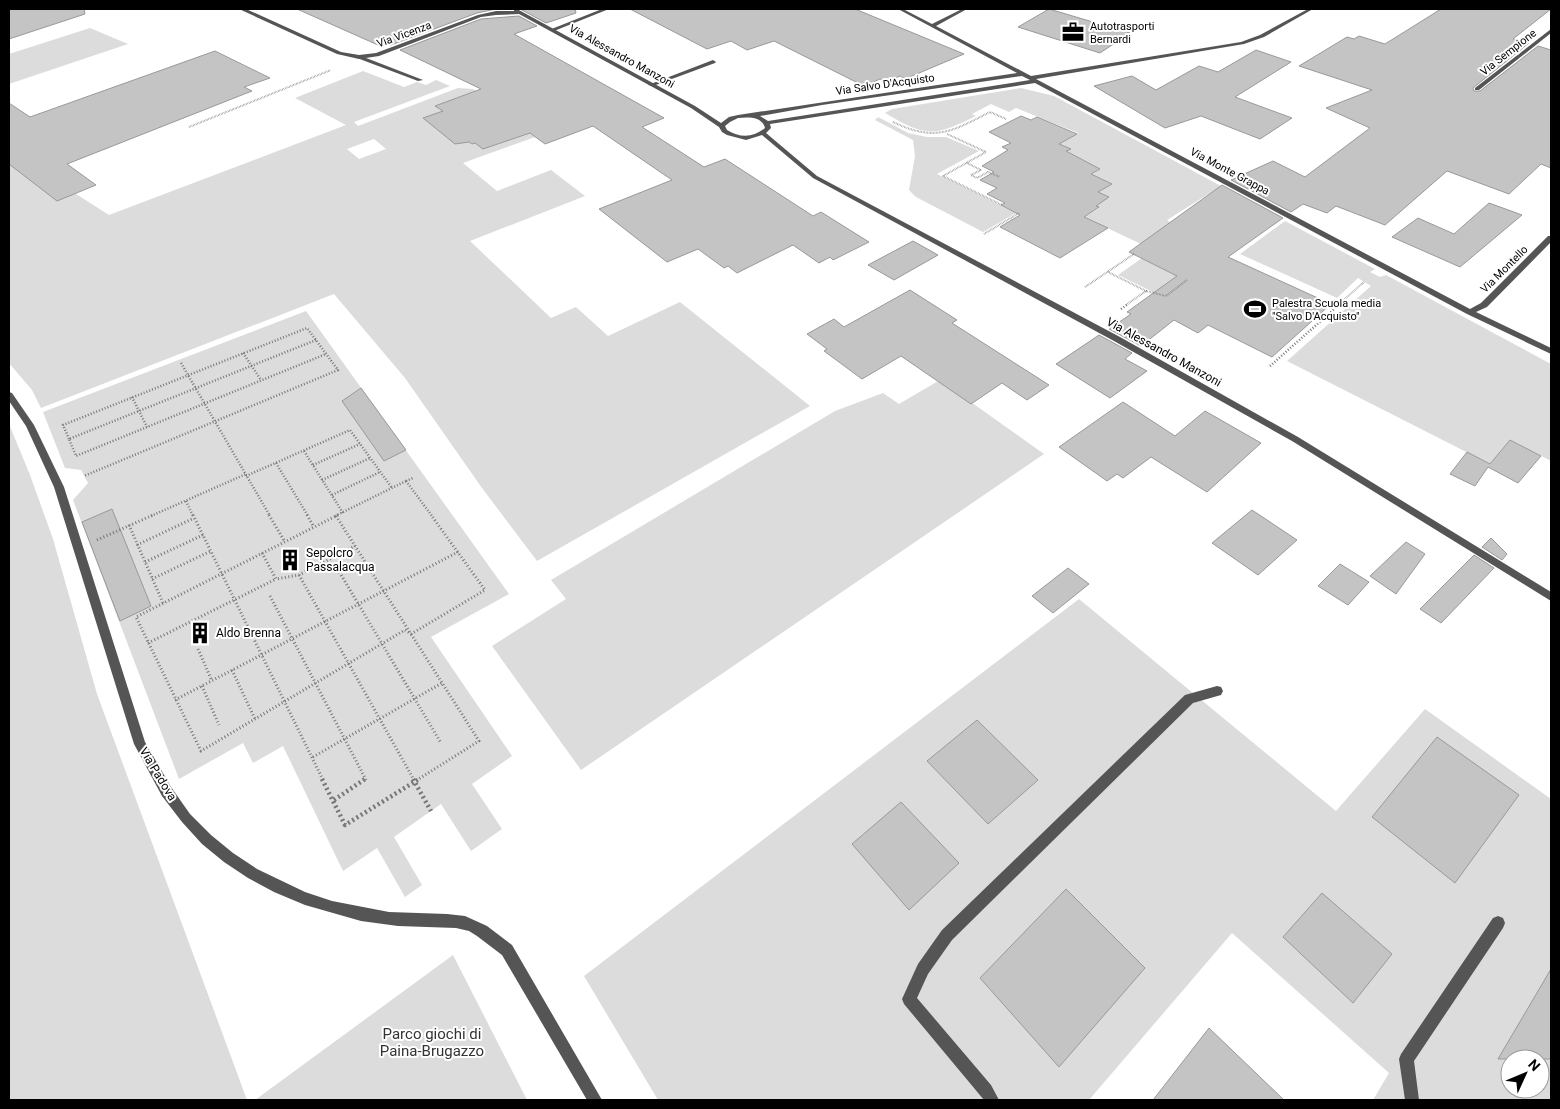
<svg xmlns="http://www.w3.org/2000/svg" width="1560" height="1109" viewBox="0 0 1560 1109" font-family="Roboto,sans-serif">
<style>
.green{fill:#dcdcdc;fill-rule:evenodd}
.building{fill:#c4c4c4;stroke:#999}
.lines{fill:none;stroke-linecap:round;stroke-linejoin:round}
.path-far3{stroke:#777;stroke-width:2;stroke-dasharray:0.5 1;stroke-linecap:butt}
.path-far2{stroke:#777;stroke-width:2.5;stroke-dasharray:1 2;stroke-linecap:butt}
.path-far1{stroke:#777;stroke-width:3;stroke-dasharray:1 2.5;stroke-linecap:butt}
.path{stroke:#777;stroke-width:4.5;stroke-dasharray:2 3;stroke-linecap:butt}
.lane{fill:#555;fill-rule:evenodd}
.street{fill:#555;fill-rule:evenodd}
.labels{text-anchor:middle;stroke-width:4;stroke-linejoin:round;paint-order:stroke}
.far-poi-label{font-size:11px;fill:#000;stroke:#fff;text-anchor:start}
.far-street-label{font-size:11px;fill:#000;stroke:#fff}
.street-label{font-size:12px;fill:#000;stroke:#fff}
.poi-label{font-size:12px;fill:#000;stroke:#fff;text-anchor:start}
.near-park-label{font-size:15px;fill:#333;stroke:#fff}
</style>
<rect width="100%" height="100%" fill="#fff"/>
<g class="green">
<polygon points="90,28 128,44 9,84 9,54"/>
<path d="M363,71L404,87L417,82L426,85L436,80L450,86L354,122L358,126L458,88L473,89L500,107L552,131L463,163L497,191L551,170L585,196L470,241L551,318L576,307L608,336L680,302L810,406L537,561L482,488L405,378L334,294L41,408L32,390L9,363V161L12,160L51,178L109,215L346,125L295,98ZM374,139L386,149L359,159L347,149Z"/>
<path d="M1021,88L1054,96L1221,186L1167,220L1171,223L1141,244L1084,217L1099,208L1096,206L1109,197L1088,187L1102,189L1111,184L1097,177L1086,178L1100,169L1066,151L1070,149L1059,144L1078,133L1016,108L1009,112L991,104L972,114L976,116C934,137 925,137 885,113L892,109Z"/>
<polygon points="878,117 908,133 927,137 946,137 979,151 937,174 1016,213 983,232 916,197 909,190 915,156 913,140 875,120"/>
<polygon points="1285,221 1375,269 1370,272 1380,277 1386,275 1551,364 1551,461 1510,440 1490,464 1287,361 1371,286 1358,278 1337,298 1240,254"/>
<polygon points="1142,258 1184,278 1155,293 1118,275"/>
<polygon points="306,311 509,594 431,637 512,756 472,784 502,829 471,851 441,804 394,837 422,885 405,897 377,848 343,871 283,746 253,763 243,743 179,779 73,500 88,483 81,470 65,468 43,412"/>
<polygon points="940,380 1044,454 581,770 492,646 566,599 551,580 835,411 883,393 899,404"/>
<polygon points="9,424 30,475 53,539 97,694 247,1100 9,1100"/>
<path d="M1079,599L1336,811L1425,709L1551,799V1100H1373L1389,1073L1232,933L1089,1100H658L584,976ZM1510,1059H1540V1089H1510Z"/>
<polygon points="453,955 527,1100 255,1100"/>
</g>
<g class="building">
<polygon points="9,9 84,9 85,14 9,39"/>
<polygon points="297,9 512,9 496,9 477,13 391,45 384,42 378,45"/>
<polygon points="520,9 575,9 576,13 546,23"/>
<polygon points="630,9 855,9 964,54 905,79 900,76 886,82 880,79 864,86 774,41 747,50 731,41 707,49"/>
<polygon points="1049,9 1130,33 1100,53 1018,27"/>
<polygon points="1441,9 1551,9 1513,39 1529,43 1473,88 1474,91 1480,91 1538,46 1551,50 1551,168 1541,164 1509,194 1447,171 1385,225 1336,206 1327,213 1303,204 1291,212 1231,180 1273,161 1305,177 1370,128 1326,108 1372,90 1299,66 1347,37 1354,39 1359,36 1385,44"/>
<polygon points="519,16 537,26 514,34 664,118 642,127 704,167 725,159 813,216 821,212 869,242 833,260 830,257 819,263 793,245 737,273 728,266 724,268 698,249 667,262 599,209 672,180 593,126 545,144 530,133 483,149 475,143 472,144 469,142 455,144 423,118 443,111 435,106 481,89 400,50 481,19"/>
<polygon points="1256,50 1291,62 1235,97 1292,118 1260,139 1201,116 1165,128 1094,86 1132,76 1156,90 1199,66 1218,72"/>
<polygon points="215,51 270,78 244,87 252,91 67,164 96,185 57,201 9,164 9,103 30,117"/>
<polygon points="1021,116 1031,120 1037,117 1077,134 1059,144 1071,149 1066,151 1100,169 1091,174 1112,184 1098,192 1109,197 1096,206 1099,207 1084,217 1108,228 1060,258 1000,227 1020,215 1001,205 1005,203 987,194 997,188 980,180 994,172 982,166 1008,150 1002,147 1011,143 989,132"/>
<polygon points="1222,185 1283,218 1228,257 1331,304 1272,357 1208,325 1198,333 1174,320 1141,346 1109,329 1131,314 1127,312 1177,276 1129,252"/>
<polygon points="1489,203 1522,215 1460,267 1392,237 1418,218 1454,234"/>
<polygon points="913,241 938,255 894,280 868,265"/>
<polygon points="910,290 957,320 952,323 1049,385 1027,400 1002,383 971,404 901,356 862,379 824,351 827,349 807,334 834,319 844,327"/>
<polygon points="1099,335 1132,353 1125,359 1147,371 1110,398 1056,364"/>
<polygon points="361,388 406,450 384,461 342,401"/>
<polygon points="1123,402 1175,436 1205,411 1261,443 1207,492 1151,457 1123,478 1117,474 1107,481 1059,447"/>
<polygon points="1510,440 1541,456 1518,483 1488,467 1475,486 1450,474 1467,452 1490,464"/>
<polygon points="112,509 151,606 120,621 82,522"/>
<polygon points="1252,510 1297,540 1258,575 1212,543"/>
<polygon points="1491,538 1507,554 1502,560 1482,547"/>
<polygon points="1406,542 1425,554 1396,594 1370,576"/>
<polygon points="1474,555 1494,568 1441,623 1420,609"/>
<polygon points="1340,564 1369,582 1348,605 1318,586"/>
<polygon points="1068,568 1089,584 1053,613 1032,596"/>
<polygon points="977,720 1038,780 988,824 927,761"/>
<polygon points="1437,737 1519,795 1455,883 1372,817"/>
<polygon points="901,802 959,863 909,910 852,844"/>
<polygon points="1066,889 1145,968 1059,1067 980,978"/>
<polygon points="1322,893 1392,954 1353,1003 1283,937"/>
<polygon points="1551,969 1551,1059 1498,1059"/>
<polygon points="1209,1028 1284,1100 1153,1100"/>
</g>
<g class="lines">
<g class="path-far3">
<path d="M893,122C935,142 951,132 990,112L1006,119"/>
<polyline points="189,127 331,70"/>
<polyline points="967,163 981,170"/>
<polyline points="981,170 971,175 977,178 988,172 1000,177"/>
<polyline points="943,176 986,152 947,134"/>
<polyline points="943,176 1002,205"/>
<polyline points="984,234 1019,213"/>
<polyline points="1108,272 1146,291 1126,305"/>
<polyline points="1085,287 1134,254"/>
<polyline points="1146,291 1166,296 1187,280"/>
<polyline points="1338,305 1364,282"/>
</g>
<g class="path-far2">
<polyline points="1121,309 1128,304"/>
<polyline points="316,340 69,439 76,456 326,354"/>
<polyline points="243,353 261,380"/>
<polyline points="181,363 270,516"/>
<polyline points="1270,366 1340,304"/>
<polyline points="132,397 147,427"/>
<polyline points="69,439 63,425 307,328 338,370 84,476"/>
<polyline points="304,451 343,513"/>
<polyline points="276,463 308,516"/>
<polyline points="313,465 360,444"/>
<polyline points="246,476 350,430 392,488"/>
<polyline points="322,480 370,458"/>
<polyline points="406,481 432,516"/>
<polyline points="406,481 413,478"/>
<polyline points="332,495 380,472"/>
<polyline points="186,501 193,516"/>
<polyline points="151,516 246,474"/>
<polyline points="335,516 406,481"/>
</g>
<g class="path-far1">
<polyline points="193,515 323,780"/>
<polyline points="269,515 285,542"/>
<polyline points="307,515 314,527"/>
<polyline points="338,515 136,617 201,751 405,630 411,634 485,590 431,515"/>
<polyline points="336,516 479,741 417,780"/>
<polyline points="129,525 163,603"/>
<polyline points="97,540 153,515"/>
<polyline points="137,545 194,518"/>
<polyline points="262,553 276,579 299,575 355,546"/>
<polyline points="145,562 203,535"/>
<polyline points="334,563 441,743"/>
<polyline points="299,575 414,780"/>
<polyline points="152,579 211,551"/>
<polyline points="270,596 366,780"/>
<polyline points="148,643 276,579"/>
<polyline points="198,649 212,681"/>
<polyline points="232,670 255,719"/>
<polyline points="202,686 219,725"/>
<polyline points="175,700 458,552"/>
<polyline points="313,757 442,683"/>
</g>
<g class="path">
<polyline points="322,779 345,825 419,779"/>
<polyline points="413,779 431,811"/>
<polyline points="334,800 365,779"/>
</g>
<g class="lane">
<polygon points="602,9 609,9 554,31 549,30"/>
<polygon points="1551,29 1551,33 1479,90 1475,90 1475,88"/>
<polygon points="357,56 361,56 423,80 418,81 357,58"/>
<polygon points="713,60 716,62 715,63 653,86 648,85"/>
</g>
<g class="street">
<path d="M239,9H246L341,52L359,55L376,53L478,15L496,11H514V9H517L695,106L721,123L729,117L738,115L1017,73L898,9H903L932,24L962,9H967L936,26L1031,76L1241,42L1260,35L1308,9H1313L1264,37L1244,44L1036,79L1470,309L1481,303L1548,236H1551V242L1487,307L1476,312L1551,348V354L1467,314L1035,83L770,124L771,128L766,133L817,176L1120,337L1298,437L1551,592V601L1292,441L1114,341L813,178L762,135L746,140L727,135L722,132L719,127L691,108L519,14L496,15L481,17L379,56L359,59L337,54ZM1022,76L1030,80L768,121L760,116L822,105ZM738,118C748,117 762,116 765,128C753,138 740,138 727,130L725,126L730,122Z"/>
<polygon points="9,392 12,393 34,425 64,487 145,742 171,787 190,814 211,835 233,853 257,869 305,892 332,901 389,912 447,914 465,916 487,926 512,945 602,1100 587,1100 502,955 477,936 469,931 456,928 398,926 361,921 305,905 274,892 248,878 224,862 202,844 182,822 162,796 134,744 54,487 26,426 9,401"/>
<polygon points="1217,686 1221,687 1223,691 1221,695 1193,703 952,940 928,974 917,998 991,1085 999,1100 984,1100 904,1004 902,999 918,964 942,930 1185,695"/>
<polygon points="1498,916 1503,918 1505,923 1503,928 1414,1061 1419,1100 1405,1100 1399,1059 1401,1054 1493,918"/>
</g>
</g>
<defs>
<g id="office-bare" transform="scale(1.725)"><path d="M-6-3h4V-5.5h4V-3h4V5H-6ZM-1-4.5V-3h2v-1.5ZM-6 0V1H6V0Z" fill="#000" stroke="#fff" stroke-width="2.5" paint-order="stroke"/></g>
<g id="stadium-bare" transform="scale(1.725)"><path d="M0-5a6.5 5 0 1 0 0 10a6.5 5 0 1 0 0-10ZM-3.5-1.8h7v3.6h-7Z" fill="#000" stroke="#fff" stroke-width="2.5" paint-order="stroke"/></g>
<g id="building-bare" transform="scale(1.725)"><path d="M-4-6H4V6H1V3H-1V6H-4ZM-2.5-4.3h1.7v1.8h-1.7ZM.8-4.3h1.7v1.8H.8ZM-2.5-1h1.7V.8h-1.7ZM.8-1h1.7V.8H.8Z" fill="#000" stroke="#fff" stroke-width="2.5" paint-order="stroke"/></g>
</defs>
<g fill-rule="evenodd">
<use href="#office-bare" x="1073" y="32"/>
<use href="#stadium-bare" x="1255" y="309"/>
<use href="#building-bare" x="290" y="560"/>
<use href="#building-bare" x="200" y="633"/>
</g>
<g class="labels">
<g class="far-poi-label">
<text x="1090" y="30">Autotrasporti<tspan x="1090" dy="13">Bernardi</tspan></text>
<text x="1272" y="307">Palestra Scuola media<tspan x="1272" dy="13">"Salvo D'Acquisto"</tspan></text>
</g>
<g class="far-street-label">
<text transform="translate(404 34) rotate(-20)" y="4">Via Vicenza</text>
<text transform="translate(1508 52) rotate(-38)" y="4">Via Sempione</text>
<text transform="translate(622 56) rotate(29)" y="4">Via Alessandro Manzoni</text>
<text transform="translate(885 84) rotate(-8)" y="4">Via Salvo D'Acquisto</text>
<text transform="translate(1230 171) rotate(28)" y="4">Via Monte Grappa</text>
<text transform="translate(1504 269) rotate(-45)" y="4">Via Montello</text>
</g>
<g class="street-label">
<text transform="translate(1164 352) rotate(29)" y="4">Via Alessandro Manzoni</text>
<text transform="translate(158 774) rotate(59)" y="4">Via Padova</text>
</g>
<g class="poi-label">
<text x="306" y="557">Sepolcro<tspan x="306" dy="14">Passalacqua</tspan></text>
<text x="216" y="637">Aldo Brenna</text>
</g>
<g class="near-park-label">
<text x="432" y="1039">Parco giochi di<tspan x="432" dy="17">Paina-Brugazzo</tspan></text>
</g>
</g>
<rect width="1560" height="1109" fill="none" stroke="#000000" stroke-width="20"/>
<g transform="translate(1525 1074) rotate(46)"><circle r="24" fill="#ffffff" stroke="#999999"/>
<path d="M0-4L9 19L0 12L-9 19Z" fill="#000000"/>
<text y="-8" font-size="14" font-weight="bold" text-anchor="middle" fill="#000000">N</text>
</g>
</svg>
